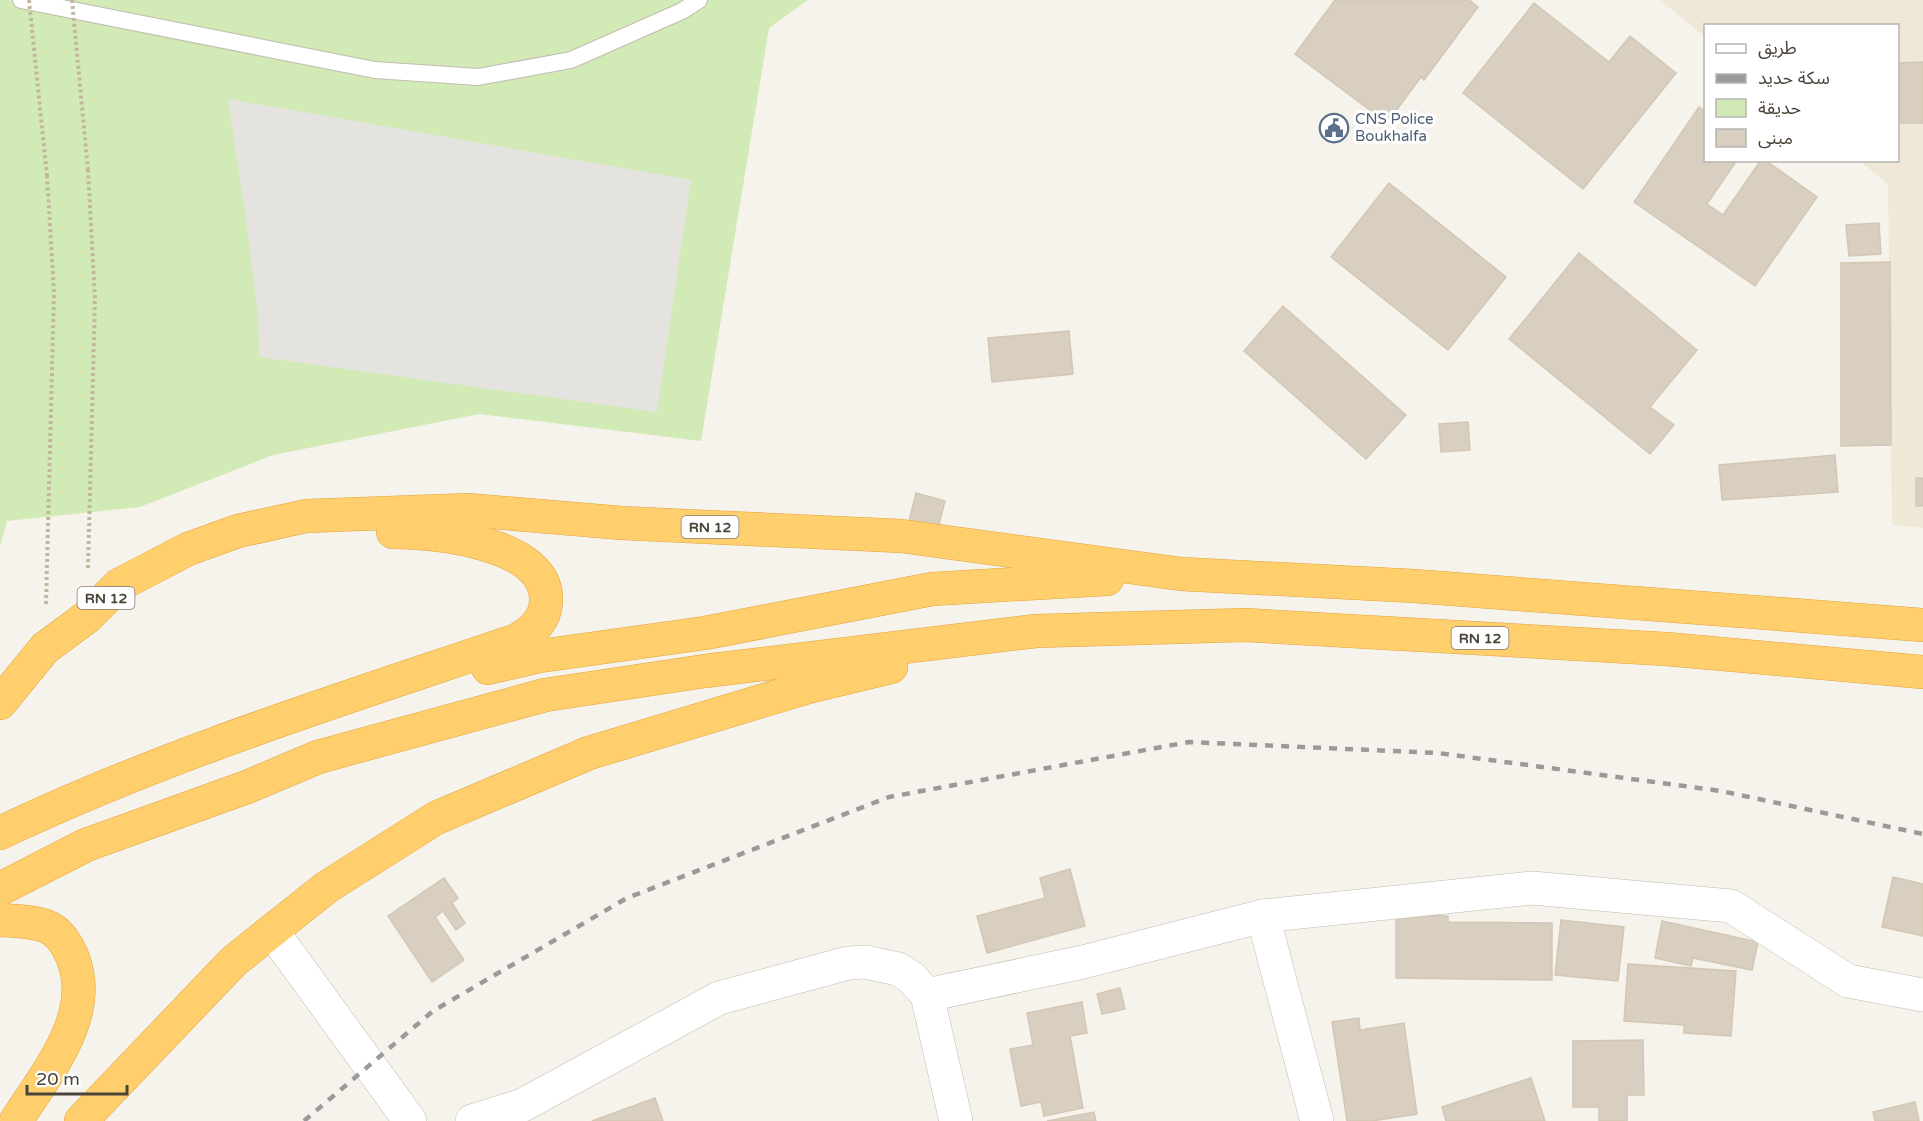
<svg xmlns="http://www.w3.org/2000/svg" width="1923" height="1121" viewBox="0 0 1923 1121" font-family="'Varela Round','Noto Sans Arabic',sans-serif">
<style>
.education{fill:#efe8d6}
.green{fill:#d2eab5}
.parking{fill:#e5e3e0}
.building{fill:#d8cfc1;stroke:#d3c7b4;stroke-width:1.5}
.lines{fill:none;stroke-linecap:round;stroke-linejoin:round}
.lane-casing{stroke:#c2bbae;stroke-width:18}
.street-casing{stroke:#c2bbae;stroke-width:34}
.highway-casing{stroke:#e0a43c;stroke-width:34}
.path{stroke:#c4b79f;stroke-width:4;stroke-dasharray:3 3;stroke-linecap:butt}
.lane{stroke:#fff;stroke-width:16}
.street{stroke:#fff;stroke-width:33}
.highway{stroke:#ffcf6e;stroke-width:33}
.rail{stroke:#9a9a9a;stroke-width:4.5;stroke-dasharray:8 8;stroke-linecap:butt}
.path-bridge{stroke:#c4b79f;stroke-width:4;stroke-dasharray:3 3;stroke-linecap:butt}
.labels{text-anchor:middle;stroke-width:6;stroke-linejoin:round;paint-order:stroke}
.shield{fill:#fff;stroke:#817c74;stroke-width:1.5}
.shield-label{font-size:14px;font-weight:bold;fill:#4b4439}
.service-label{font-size:15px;fill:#4e5e75;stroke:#fff;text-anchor:start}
</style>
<rect width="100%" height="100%" fill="#f6f3ec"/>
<polygon class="education" points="1660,0 1923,0 1923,528 1892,525 1888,184 1859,161 1898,160 1898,26 1706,26 1705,37"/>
<polygon class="green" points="0,0 808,0 769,28 701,441 479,414 273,455 140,507 7,521 0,546"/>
<polygon class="parking" points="228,99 691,180 657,412 259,357 258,316 247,227"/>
<g class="building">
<polygon points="1335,0 1469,0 1478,7 1424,80 1421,77 1387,123 1295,54"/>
<polygon points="1534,3 1609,62 1630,36 1676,73 1583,189 1463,93"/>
<polygon points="1923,62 1923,123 1898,123 1898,63"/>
<polygon points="1699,107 1706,112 1706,160 1737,160 1707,204 1723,215 1761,160 1765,160 1817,197 1755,286 1634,202"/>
<polygon points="1389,183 1506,277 1448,350 1331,257"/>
<polygon points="1879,223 1881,254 1849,256 1846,225"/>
<polygon points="1579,253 1697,350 1650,407 1674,425 1650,454 1509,339"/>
<polygon points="1890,262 1891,445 1841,446 1841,263"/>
<polygon points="1283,306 1406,415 1366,459 1244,351"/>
<polygon points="1069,331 1073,374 992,382 988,338"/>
<polygon points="1468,422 1470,450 1441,452 1439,424"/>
<polygon points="1835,455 1838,492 1722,500 1719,465"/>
<rect x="1916" y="478" width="7" height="28"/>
<polygon points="916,493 945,501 937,532 908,525"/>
<polygon points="1070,869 1085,926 987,953 977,916 1045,898 1040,878"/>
<polygon points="1893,877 1923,884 1923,936 1882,927"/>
<polygon points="444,878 458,898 452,903 465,923 456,930 443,911 435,917 464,960 432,982 388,916"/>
<polygon points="1396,915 1448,916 1448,922 1552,923 1552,980 1396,978"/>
<polygon points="1561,920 1624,927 1618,981 1555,975"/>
<polygon points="1662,921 1758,942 1752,970 1693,958 1691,966 1655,958"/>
<polygon points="1628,964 1736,971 1731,1036 1684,1033 1684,1025 1624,1021"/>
<polygon points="1120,988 1125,1009 1102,1014 1097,994"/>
<polygon points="1082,1002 1087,1033 1070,1036 1083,1108 1044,1116 1041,1102 1021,1106 1010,1049 1033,1045 1027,1013"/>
<polygon points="1359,1018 1360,1030 1404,1023 1417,1114 1372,1121 1347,1121 1332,1022"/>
<polygon points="1643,1040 1644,1095 1627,1095 1627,1121 1599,1121 1599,1107 1573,1107 1573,1041"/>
<polygon points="1531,1078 1545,1121 1446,1121 1442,1107"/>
<polygon points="655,1098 663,1121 592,1121"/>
<polygon points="1915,1102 1919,1121 1875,1121 1873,1112"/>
<polygon points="1094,1112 1096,1121 1047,1121"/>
</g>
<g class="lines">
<g class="lane-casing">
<polyline id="lane" points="21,0 375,70 478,77 571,60 682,11 699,0"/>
</g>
<g class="street-casing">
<g id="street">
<polyline points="1263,916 1317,1121"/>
<polyline points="272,931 410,1121"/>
<polyline points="927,995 1083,962 1263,916 1532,888 1731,906 1848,981 1923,995"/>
<polyline points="472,1121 523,1105 719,998 848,963 865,962 898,969 912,978 927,995 956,1121"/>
</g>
</g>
<g class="highway-casing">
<g id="highway">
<polyline points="488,668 540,656 705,633 932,589 1107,579"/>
<polyline points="0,703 45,648 87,617 119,585 188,549 238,531 306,516 468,510 622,523 901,536 1181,574 1414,586 1923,625"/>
<path d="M0,833C166,754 343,699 517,640C532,632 545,620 546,602C550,543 435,532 393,532"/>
<polyline points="0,889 86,845 247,787 318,757 545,695 705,671 1036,631 1245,625 1666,649 1923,672"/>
<path d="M0,920C16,921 40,921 53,930C62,936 68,947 72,956C97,1015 46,1073 16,1121"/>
<polyline points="81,1121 234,961 327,887 436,818 589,753 808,687 891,667"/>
</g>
</g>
<g class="path">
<polyline points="88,568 95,299 88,170"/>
<polyline points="46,604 54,293 47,176"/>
</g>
<use href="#lane" class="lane"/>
<use href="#street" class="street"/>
<use href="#highway" class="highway"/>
<polyline class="rail" points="304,1121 433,1011 627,898 889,797 1189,742 1438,753 1721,791 1923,834"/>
<g class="path-bridge">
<polyline points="29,0 47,176"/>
<polyline points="72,0 88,170"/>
</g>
</g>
<defs>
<g id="civic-ring" transform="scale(1.5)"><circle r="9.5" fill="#fff" stroke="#5c6f8a" stroke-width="1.5"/><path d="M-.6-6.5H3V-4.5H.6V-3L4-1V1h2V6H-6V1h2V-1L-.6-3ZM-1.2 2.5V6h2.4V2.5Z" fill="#5c6f8a"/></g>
</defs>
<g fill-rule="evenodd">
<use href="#civic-ring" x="1334" y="128"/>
</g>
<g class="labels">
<g class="shield">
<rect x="681.5" y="516" width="57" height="22" rx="4.5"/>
<rect x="77.5" y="587" width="57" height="22" rx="4.5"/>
<rect x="1451.5" y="627" width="57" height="22" rx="4.5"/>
</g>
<g class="shield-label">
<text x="710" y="532">RN 12</text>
<text x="106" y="603">RN 12</text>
<text x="1480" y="643">RN 12</text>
</g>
<g class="service-label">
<text x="1355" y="124">CNS Police<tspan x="1355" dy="17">Boukhalfa</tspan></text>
</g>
</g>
<rect x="1704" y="24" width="195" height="138" fill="#ffffff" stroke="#b7b4b0" stroke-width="1.5"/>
<rect x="1716" y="44" width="30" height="9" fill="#ffffff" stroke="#b7b4b0" stroke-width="1.5"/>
<text x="1758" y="54" font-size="18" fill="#4b4439">طريق</text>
<rect x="1716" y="74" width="30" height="9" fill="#9a9a9a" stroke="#b7b4b0" stroke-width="1.5"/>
<text x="1758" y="84" font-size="18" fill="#4b4439">سكة حديد</text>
<rect x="1716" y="99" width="30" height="18" fill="#d2eab5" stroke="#b7b4b0" stroke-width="1.5"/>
<text x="1758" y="114" font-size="18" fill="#4b4439">حديقة</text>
<rect x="1716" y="129" width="30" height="18" fill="#d8cfc1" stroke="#b7b4b0" stroke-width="1.5"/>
<text x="1758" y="144" font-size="18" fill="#4b4439">مبنى</text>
<path d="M27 1085v9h100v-9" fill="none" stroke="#4b4439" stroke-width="3"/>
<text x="36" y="1085" font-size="18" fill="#4b4439" stroke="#ffffff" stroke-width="4.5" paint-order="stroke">20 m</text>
</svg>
